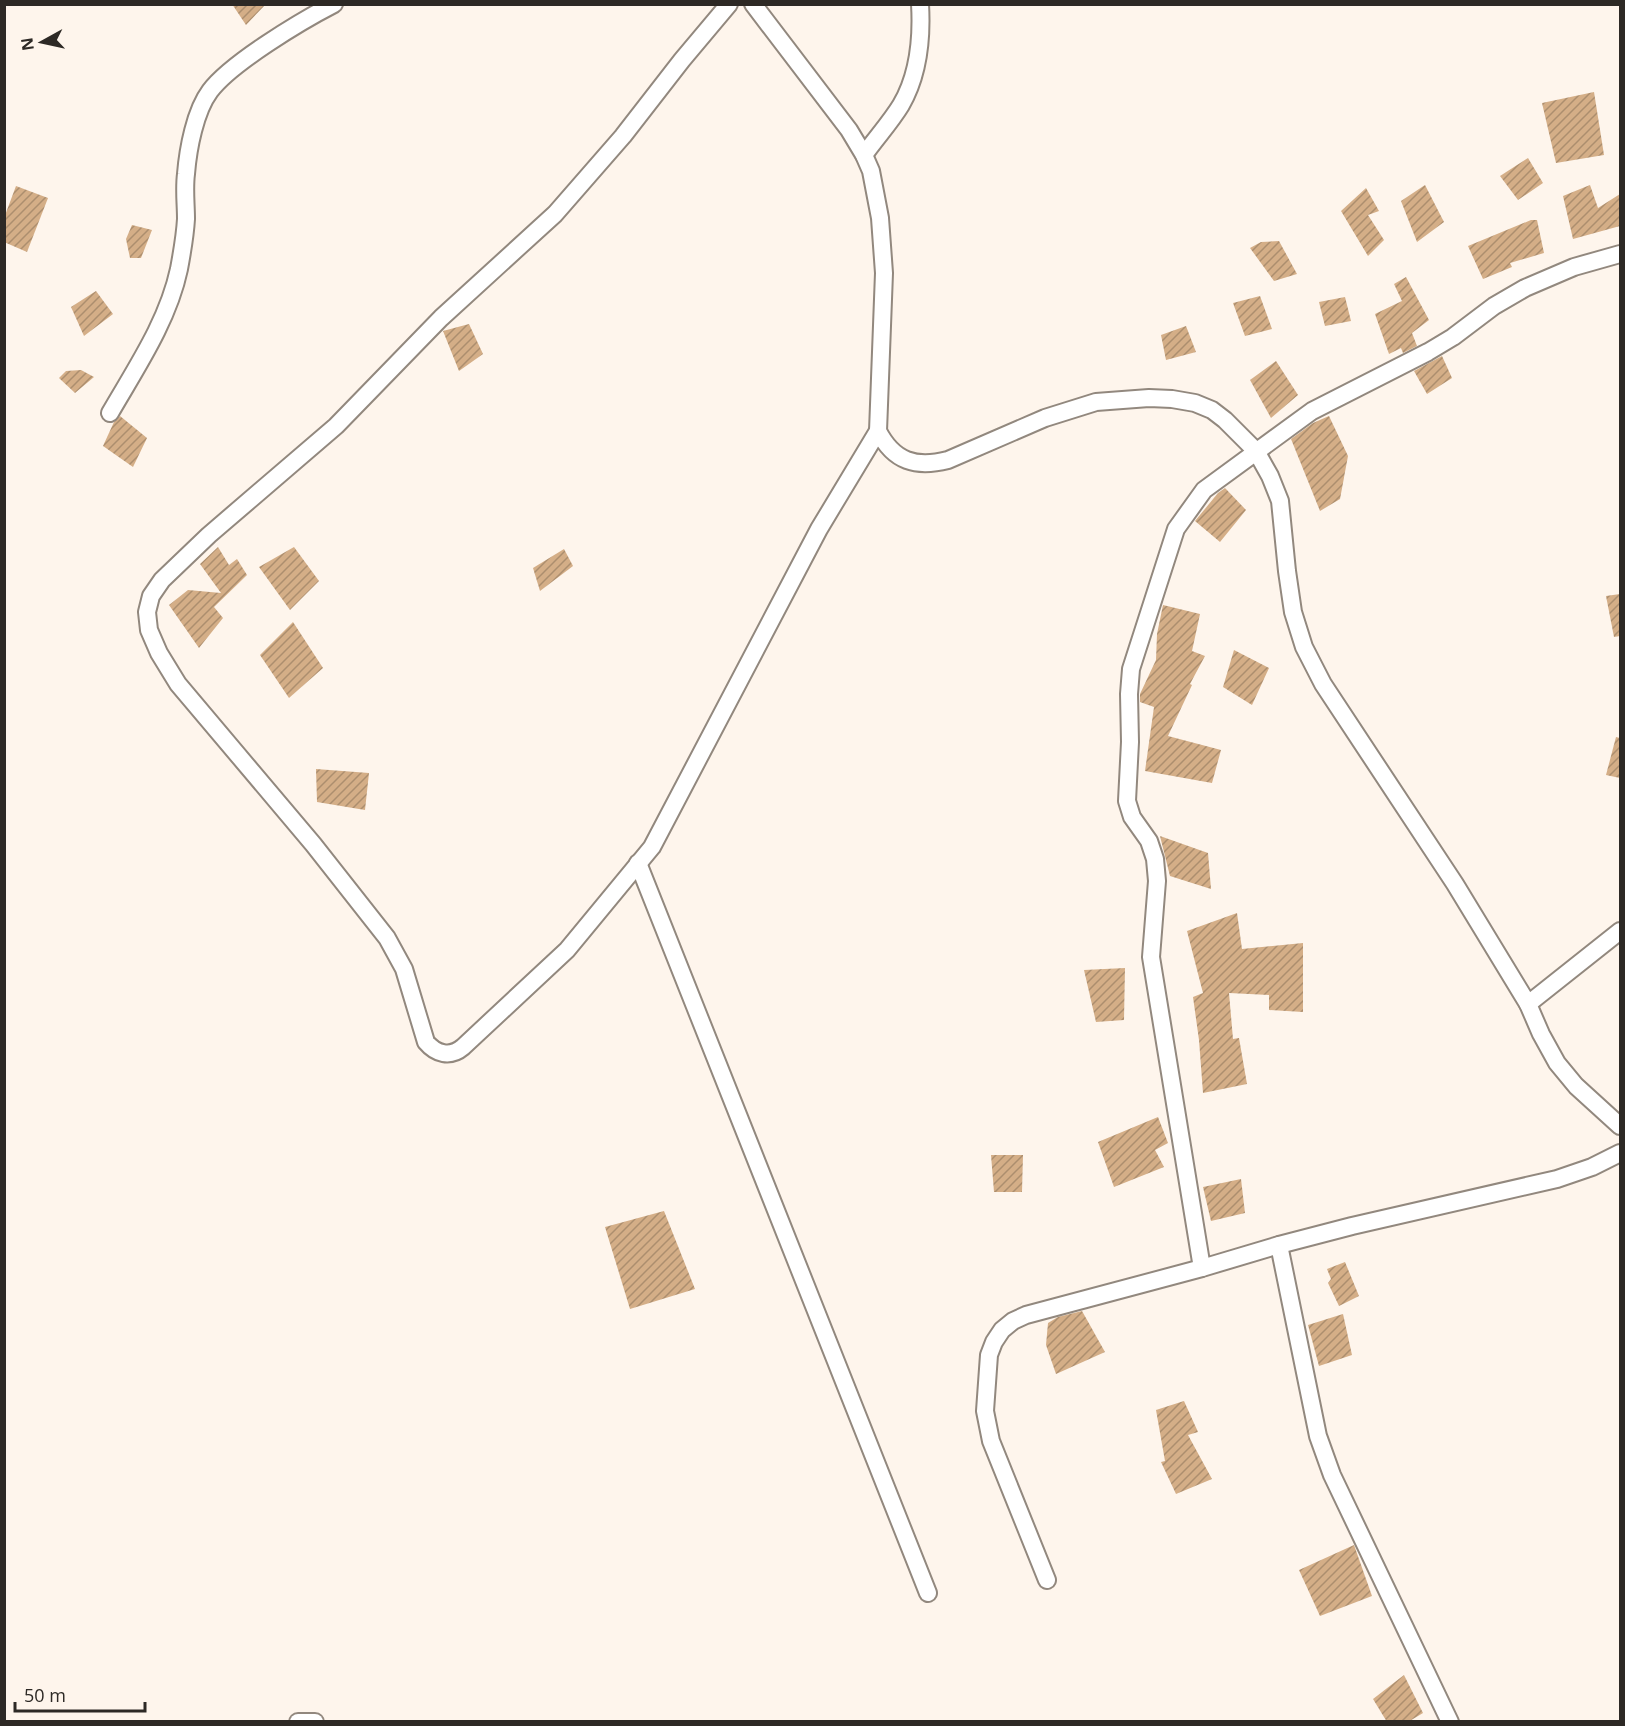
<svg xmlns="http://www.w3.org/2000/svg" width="1625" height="1726" viewBox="0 0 1625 1726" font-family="'Open Sans',sans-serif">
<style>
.building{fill:url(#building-hatch)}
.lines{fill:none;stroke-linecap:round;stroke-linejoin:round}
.minor-casing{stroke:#92887e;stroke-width:20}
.minor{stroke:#fff;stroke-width:16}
</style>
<defs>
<pattern id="building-hatch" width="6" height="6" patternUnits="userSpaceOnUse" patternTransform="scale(1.5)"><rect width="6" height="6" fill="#d4ae87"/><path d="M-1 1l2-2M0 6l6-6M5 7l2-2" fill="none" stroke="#ac8e6e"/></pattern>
</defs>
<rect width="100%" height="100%" fill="#fef5ec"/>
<g class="building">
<polygon points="232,4 266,4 246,25"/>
<polygon points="1594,92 1604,155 1556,163 1542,103"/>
<polygon points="1528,158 1543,183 1518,200 1500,176"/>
<polygon points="1425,185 1444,222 1417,242 1401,201"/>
<polygon points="1590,185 1598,208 1620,194 1620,226 1573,239 1563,196"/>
<polygon points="16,186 48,198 27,252 4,242 4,218"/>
<polygon points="1366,188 1379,211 1368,215 1384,240 1368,256 1341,211"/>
<polygon points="1531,220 1537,220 1544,253 1510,263 1512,267 1483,279 1468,246"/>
<polygon points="132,225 152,230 141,258 130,258 126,239"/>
<polygon points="1279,241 1297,274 1274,281 1250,248 1261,242"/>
<polygon points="1406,277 1429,320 1412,333 1417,346 1403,353 1401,348 1389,354 1375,314 1402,301 1394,284"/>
<polygon points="96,291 113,314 84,336 71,307"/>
<polygon points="1260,296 1272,329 1245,336 1233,303"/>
<polygon points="1345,297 1351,321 1325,326 1319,302"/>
<polygon points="469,324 483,354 459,371 443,331"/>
<polygon points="1186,326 1196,352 1166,360 1161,335"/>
<polygon points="1442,356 1452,378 1427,394 1414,371"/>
<polygon points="1276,361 1298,395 1271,418 1250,380"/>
<polygon points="81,370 94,377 75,393 59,378 66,371"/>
<polygon points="120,416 147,438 133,467 103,446 114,422"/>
<polygon points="1329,416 1348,456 1340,499 1320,511 1291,439 1313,423"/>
<polygon points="1225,488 1246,510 1220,542 1195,521 1218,493"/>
<polygon points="218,547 229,565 237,559 247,575 214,607 223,618 199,648 169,605 188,590 221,593 200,564"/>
<polygon points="294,547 319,581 290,610 259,567"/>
<polygon points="564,549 573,566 540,591 533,568"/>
<polygon points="1620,594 1620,636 1614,637 1606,596"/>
<polygon points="1163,605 1200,614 1192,651 1205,656 1190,684 1192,685 1168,736 1221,750 1212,783 1145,771 1154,707 1140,702 1140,694 1156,660 1157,634"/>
<polygon points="293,622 323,668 289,698 260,655"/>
<polygon points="1234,650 1269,668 1252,705 1223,687"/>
<polygon points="1616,737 1620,738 1620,778 1606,775"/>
<polygon points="316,769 369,773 365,810 317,802"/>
<polygon points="1160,836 1208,853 1211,889 1170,876"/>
<polygon points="1237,913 1242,949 1303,943 1303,1012 1269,1010 1269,995 1229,993 1233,1039 1239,1038 1247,1084 1203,1093 1199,1040 1193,997 1203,993 1187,931"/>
<polygon points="1125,968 1124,1020 1096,1022 1084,970"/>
<polygon points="1158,1117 1168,1143 1155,1150 1164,1167 1114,1187 1098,1142"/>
<polygon points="991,1155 1023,1155 1022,1192 994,1192"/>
<polygon points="1241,1179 1245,1213 1211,1221 1203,1187"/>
<polygon points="664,1211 695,1289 630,1309 605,1227"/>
<polygon points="1345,1262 1359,1296 1339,1306 1328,1283 1331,1279 1327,1269"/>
<polygon points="1082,1311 1105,1352 1056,1374 1046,1345 1048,1323 1058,1317"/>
<polygon points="1343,1314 1352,1355 1319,1366 1308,1325"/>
<polygon points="1184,1401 1198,1432 1188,1435 1212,1479 1176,1494 1161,1462 1165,1461 1156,1410"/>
<polygon points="1354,1545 1372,1596 1320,1616 1299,1570"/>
<polygon points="1404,1675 1423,1713 1408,1722 1387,1722 1373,1699"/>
</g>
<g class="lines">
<g class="minor-casing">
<g id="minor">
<path d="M729,4L682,60L623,136L555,214L441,318L336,426L209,535L162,580L151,596L147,612L149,630L159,653L178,684L313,844L387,938L404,969L426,1042C436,1054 450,1058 463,1047L567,950L652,847L819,529L878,431"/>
<path d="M753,4L849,130L864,155L871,171L880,218L884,273L878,431C894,462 916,468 948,460L1045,418L1096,402L1149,398L1172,399L1195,403L1212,410L1225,420L1256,451L1270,476L1280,501L1287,571L1293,612L1304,647L1323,684L1455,884L1528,1004L1541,1034L1557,1063L1576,1086L1620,1126"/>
<path d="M864,155C876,138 890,123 901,105C918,76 922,38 920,4"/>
<path d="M110,413C136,368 168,321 179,269C182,253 185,236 186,219C186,204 184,189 186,174C188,149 195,111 210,91C231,63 301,21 334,4"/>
<polyline points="638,863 928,1593"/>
<polyline points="1528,1004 1620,931"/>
<polyline points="1279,1245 1318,1436 1332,1475 1450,1722"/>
<polyline points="1202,1268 1151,957 1157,881 1155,859 1149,841 1132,817 1127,801 1130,742 1129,694 1131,669 1176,529 1204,490 1312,411 1428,352 1453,337 1494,306 1525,288 1574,267 1620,254"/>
<polyline points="1047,1580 991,1441 985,1411 989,1355 994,1342 1002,1330 1013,1321 1026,1315 1202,1268 1279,1245 1352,1226 1557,1179 1592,1167 1620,1153"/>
<polyline points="298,1722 315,1722"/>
</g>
</g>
<use href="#minor" class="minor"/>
</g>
<rect width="1625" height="1726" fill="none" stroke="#2d2925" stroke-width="12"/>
<g transform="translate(42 42) rotate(262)" stroke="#fef5ec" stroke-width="4.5" paint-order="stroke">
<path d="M0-4.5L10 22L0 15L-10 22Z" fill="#2d2925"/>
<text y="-9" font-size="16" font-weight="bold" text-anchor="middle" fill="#2d2925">N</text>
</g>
<path d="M15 1702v9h130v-9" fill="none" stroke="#2d2925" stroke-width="3"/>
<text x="24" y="1702" font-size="18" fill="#2d2925" stroke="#fef5ec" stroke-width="4.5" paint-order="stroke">50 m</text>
</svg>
